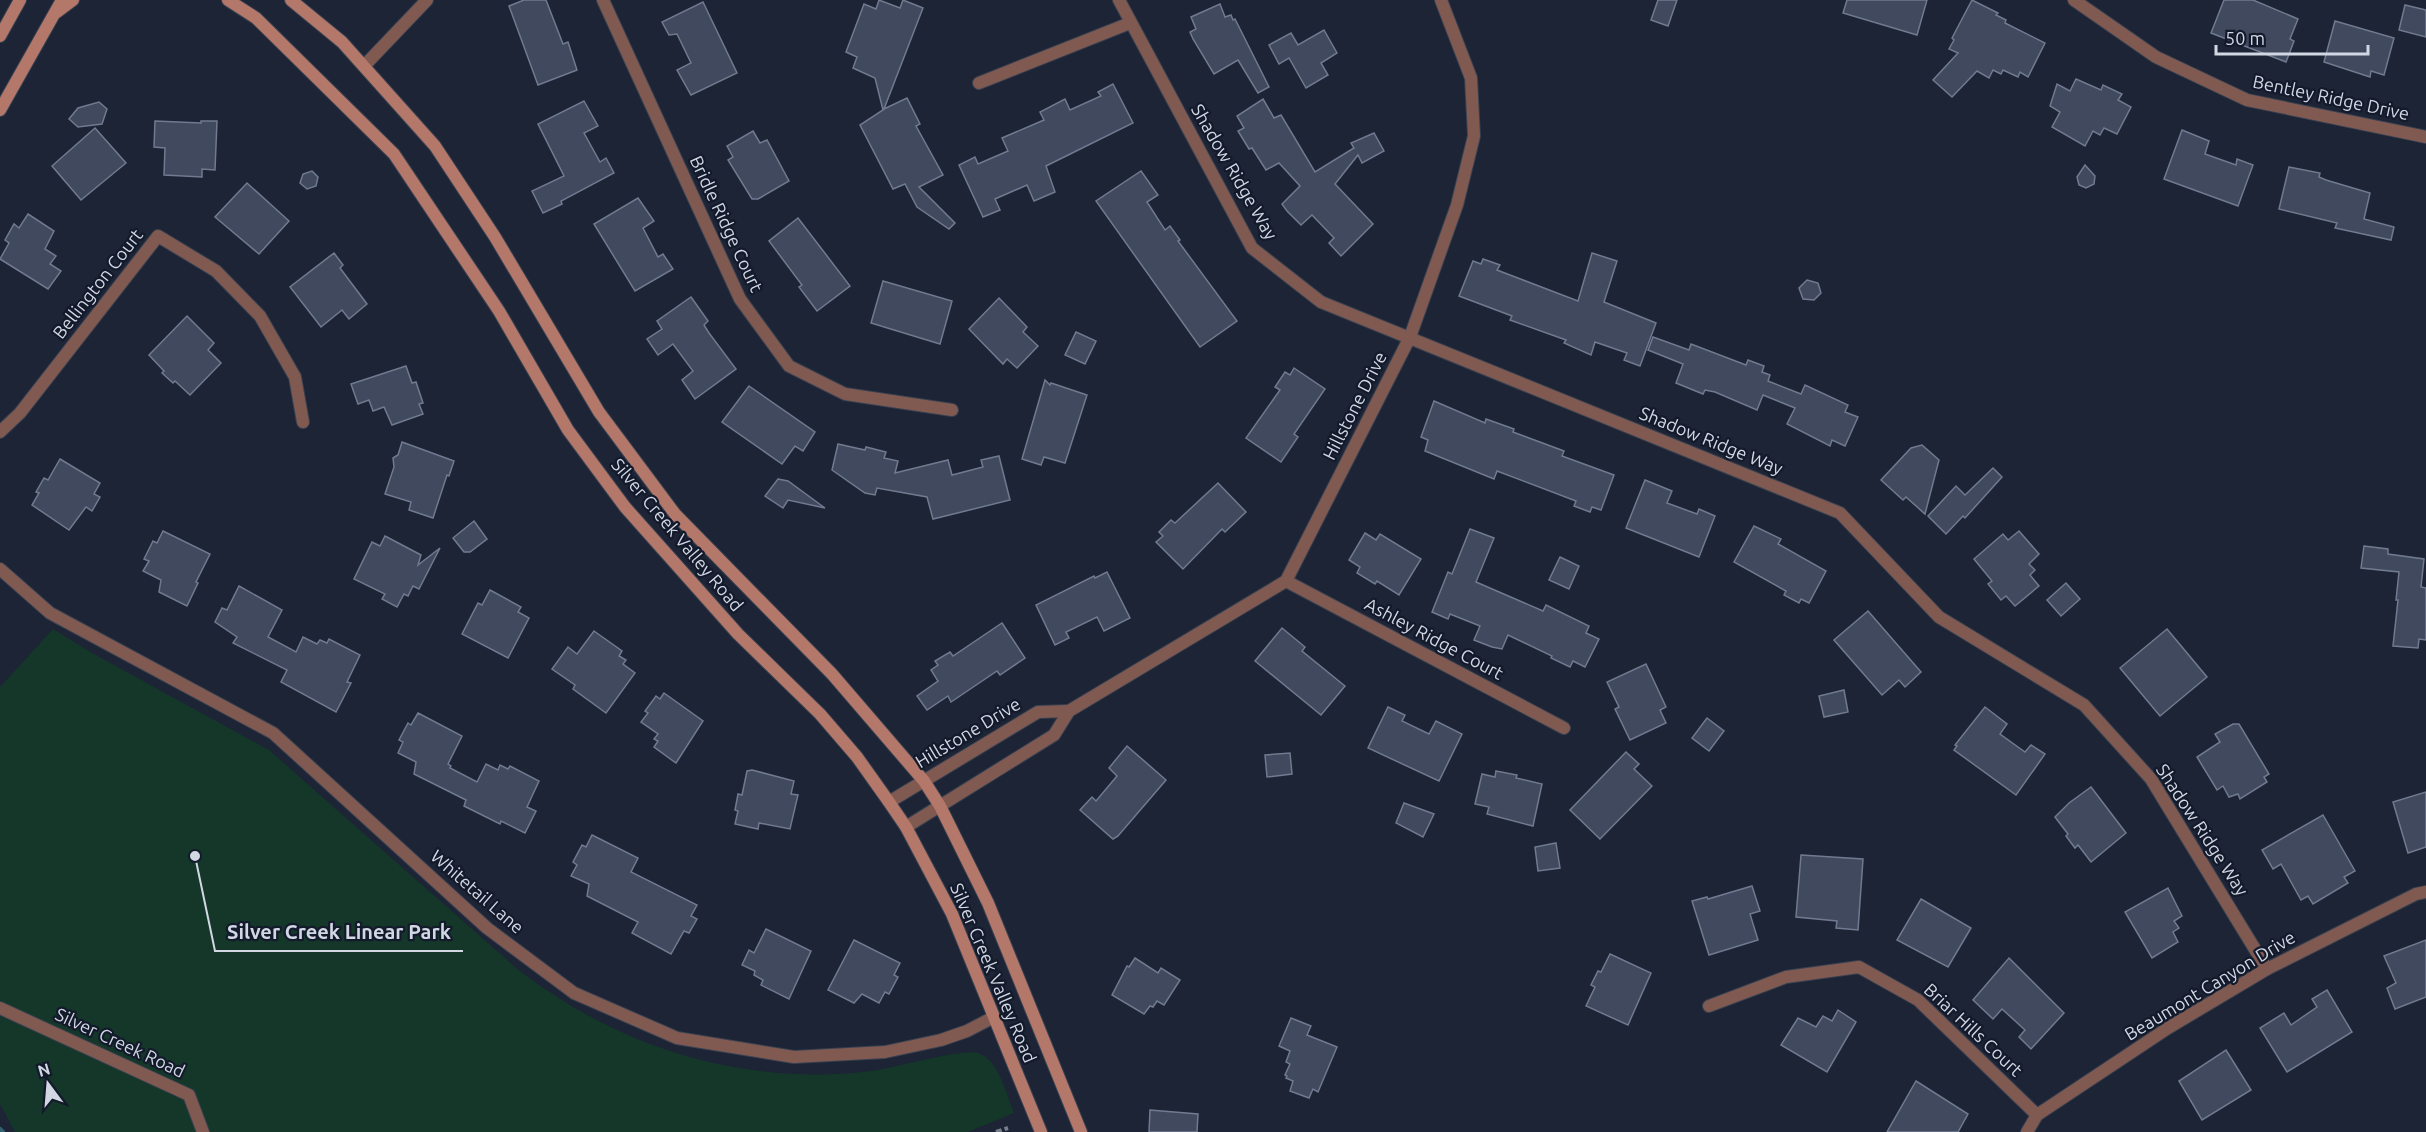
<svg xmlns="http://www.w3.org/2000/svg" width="2426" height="1132" viewBox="0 0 2426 1132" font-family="Ubuntu,sans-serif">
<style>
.green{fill:#143729}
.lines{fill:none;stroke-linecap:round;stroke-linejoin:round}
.stream{stroke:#32616f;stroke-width:6}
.building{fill:#40495d;stroke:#707a90;stroke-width:1.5}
.minor-casing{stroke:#394151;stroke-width:14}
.secondary-casing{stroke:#394151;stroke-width:14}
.path{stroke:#777e8c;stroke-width:4;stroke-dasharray:6 3;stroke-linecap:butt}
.minor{stroke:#805a51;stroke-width:12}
.secondary{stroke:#b4786a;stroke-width:12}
.labels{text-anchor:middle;stroke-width:4.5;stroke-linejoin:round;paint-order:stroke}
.street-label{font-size:18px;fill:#d1d7e3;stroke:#131a2b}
.leader{fill:none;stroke:#d1d7e3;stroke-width:2}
.callout-dot{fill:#d1d7e3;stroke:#131a2b;stroke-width:2}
.callout-label{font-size:20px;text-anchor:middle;font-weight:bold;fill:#d1d7e3;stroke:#131a2b;stroke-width:4.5;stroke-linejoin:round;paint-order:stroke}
</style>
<rect width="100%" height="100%" fill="#1c2435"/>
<path class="green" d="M53,629L92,653L269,750L515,967C616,1047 743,1087 872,1071C892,1068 965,1048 978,1053C1000,1061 1006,1094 1014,1113L968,1132H15L0,1104V687Z"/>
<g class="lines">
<polyline class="stream" points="0,1130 2,1132"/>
</g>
<g class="building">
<polygon points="524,0 546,0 563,44 568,42 577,70 538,85 509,6"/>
<polygon points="879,0 900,8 903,0 923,8 884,109 907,98 920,124 916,126 943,175 919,187 955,223 949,229 917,207 905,184 893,189 860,125 883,110 875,78 853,68 857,57 846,52 864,4 876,9"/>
<polygon points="1658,0 1677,0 1668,26 1651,20"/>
<polygon points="1847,0 1927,0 1917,35 1843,13"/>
<polygon points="1972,0 1998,13 1996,15 2006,20 2005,23 2045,43 2028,77 2020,72 2018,77 2003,70 2001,74 1993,70 1989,78 1977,71 1952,97 1933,80 1958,53 1949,49 1954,40 1952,38"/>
<polygon points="2224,0 2253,0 2298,19 2290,39 2294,41 2286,62 2211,33"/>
<polygon points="703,2 737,73 691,95 677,70 691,63 677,34 669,35 662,22"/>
<polygon points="1220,4 1225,17 1231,15 1233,20 1235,19 1269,87 1258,93 1238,60 1214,74 1193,39 1190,32 1196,29 1191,17"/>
<polygon points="2405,5 2426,10 2426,37 2399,30"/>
<polygon points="2335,21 2394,38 2384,75 2371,71 2370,77 2324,62"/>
<polygon points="1324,30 1337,53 1321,63 1328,75 1306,88 1289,58 1279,64 1269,45 1291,33 1298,45"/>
<polygon points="2076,79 2101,90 2103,85 2122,94 2118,100 2131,107 2117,134 2104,128 2100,135 2093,131 2085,146 2052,127 2060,112 2050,106 2057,84 2070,91"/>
<polygon points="1113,84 1133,123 1046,166 1055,192 1034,201 1027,185 995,199 1000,210 983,217 959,165 975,157 978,164 1008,151 1002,138 1044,120 1040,112 1065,99 1070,110 1101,96 1098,92"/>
<polygon points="1263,99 1274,118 1281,115 1315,172 1354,148 1351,143 1374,133 1384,151 1362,163 1358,155 1335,184 1373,224 1341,256 1329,243 1334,238 1312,215 1301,225 1287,211 1282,204 1300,186 1279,163 1266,170 1252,148 1249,149 1238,131 1244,128 1237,116"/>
<polygon points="584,101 598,126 584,133 600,162 606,158 614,173 561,201 562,204 543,213 532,191 564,176 538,124"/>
<polygon points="99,102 107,109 102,124 78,127 69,119 78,108"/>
<polygon points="155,121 201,123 201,121 217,121 215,170 202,169 202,177 164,175 165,148 154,147"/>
<polygon points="95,128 126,163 81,200 52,166"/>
<polygon points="2182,130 2209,141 2205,154 2236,165 2237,159 2253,165 2238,206 2164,179"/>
<polygon points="753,131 760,143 767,140 789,181 758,199 752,199 728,160 733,157 727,146"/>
<polygon points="2085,165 2095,176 2094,184 2086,188 2079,185 2077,177"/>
<polygon points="2289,167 2320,173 2319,177 2326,180 2370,193 2364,219 2394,227 2391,240 2335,228 2337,223 2279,209"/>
<polygon points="312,171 318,177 316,186 307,189 300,183 303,174"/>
<polygon points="1141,171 1158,195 1147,202 1165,230 1170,226 1180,240 1178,241 1237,321 1200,347 1096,201"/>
<polygon points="247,183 289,221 259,254 215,217"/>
<polygon points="638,198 654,221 643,228 658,257 663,254 673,269 635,291 594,224"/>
<polygon points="28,214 54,231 45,249 56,256 50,264 61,271 48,289 0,259 9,243 5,240 14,224 19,228"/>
<polygon points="798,218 850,286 817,311 799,287 802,285 769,241"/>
<polygon points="334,253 343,265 340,268 367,304 349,319 342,310 321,327 290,287"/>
<polygon points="1592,253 1617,261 1604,302 1656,323 1640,366 1624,360 1627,353 1595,342 1591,355 1564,343 1566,340 1510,320 1512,316 1459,296 1473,261 1481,264 1483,259 1500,265 1497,270 1578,301"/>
<polygon points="1807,280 1818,283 1821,293 1814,300 1803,299 1799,288"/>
<polygon points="883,281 952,301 940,344 871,323"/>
<polygon points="691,297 708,321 704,325 709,333 736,369 695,399 682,380 693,371 673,344 658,355 647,339 662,329 657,321"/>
<polygon points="999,298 1027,327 1023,332 1038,346 1017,368 1007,359 1003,364 969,329"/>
<polygon points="187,316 214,343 208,350 221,363 190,395 175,381 173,383 162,373 164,371 149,355"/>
<polygon points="1076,332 1096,341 1085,364 1065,355"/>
<polygon points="1653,337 1689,350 1691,344 1746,365 1748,360 1764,366 1762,372 1770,375 1768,381 1801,394 1805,385 1848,405 1845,412 1858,417 1845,446 1832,440 1830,446 1787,424 1795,408 1763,395 1757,410 1715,392 1705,390 1703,394 1676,383 1683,364 1648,350"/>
<polygon points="406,366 412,383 416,382 423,403 419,404 423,414 392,425 384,407 373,411 369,400 358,404 351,384"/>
<polygon points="1294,368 1325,389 1294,434 1298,437 1281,462 1246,438 1280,390 1275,387 1285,372 1290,375"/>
<polygon points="1045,380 1050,385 1051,383 1087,395 1065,463 1044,457 1041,465 1022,459"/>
<polygon points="749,386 815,432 803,451 795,446 782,464 722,422"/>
<polygon points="1434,401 1485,423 1486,419 1514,429 1513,432 1564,451 1562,456 1614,475 1601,510 1592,507 1590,512 1574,506 1576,501 1497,471 1494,479 1425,451 1428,440 1421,437"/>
<polygon points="402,442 454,461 449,476 447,475 433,518 409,510 411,502 385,494 394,467 393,458 398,455"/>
<polygon points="838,444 865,450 866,447 886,452 884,458 898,461 895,473 948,460 952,475 983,467 981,460 999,456 1010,500 933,519 927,497 877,488 875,495 865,493 832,470"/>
<polygon points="1922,445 1939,460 1925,514 1906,497 1903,500 1881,480 1911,448"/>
<polygon points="60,459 100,483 94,494 100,497 92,511 86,507 69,530 32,505 39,493 36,492 44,478 48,480"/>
<polygon points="1993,468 2002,477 1965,518 1963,516 1946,534 1928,516 1956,486 1965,495"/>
<polygon points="778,479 788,481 825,508 788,500 783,508 765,496"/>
<polygon points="1645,480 1672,491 1667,503 1697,514 1699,509 1715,516 1699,557 1626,528"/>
<polygon points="1218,483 1246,512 1225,532 1222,529 1183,569 1156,542 1163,536 1159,532 1171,520 1175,523"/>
<polygon points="474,521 487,539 470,552 464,552 453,538"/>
<polygon points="1754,526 1781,539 1778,544 1826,571 1809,603 1801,599 1799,603 1784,595 1786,591 1734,562"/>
<polygon points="1470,529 1494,538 1476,582 1543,611 1546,605 1589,626 1586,633 1599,639 1585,667 1573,661 1570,667 1551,658 1552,656 1508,635 1502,649 1492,647 1474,640 1480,626 1450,614 1448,619 1432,612 1448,572 1452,574"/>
<polygon points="163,531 210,554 196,582 198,583 187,606 159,592 161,580 143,571 149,561 144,559 153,541 157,543"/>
<polygon points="2019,531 2039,554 2029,564 2035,570 2030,575 2039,586 2015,606 2006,596 2001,600 1988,584 1992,581 1974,559 2003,534 2008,540"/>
<polygon points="1365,533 1376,540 1380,534 1421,559 1399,595 1377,581 1375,584 1357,573 1360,567 1349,560"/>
<polygon points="385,536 421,555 418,565 440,548 419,589 413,586 408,596 404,594 397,607 382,599 385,594 354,579 372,542 380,546"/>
<polygon points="2364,546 2388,549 2388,554 2424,559 2421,587 2426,588 2426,640 2419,639 2418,648 2393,646 2398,600 2396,600 2399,572 2361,568"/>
<polygon points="1560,557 1579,566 1569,589 1549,580"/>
<polygon points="1107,572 1130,618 1104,631 1097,617 1066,632 1069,638 1055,645 1036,605 1094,576 1095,578"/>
<polygon points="2066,583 2080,599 2061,616 2047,600"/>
<polygon points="239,586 282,610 268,637 296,652 303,637 317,644 320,640 327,643 329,639 360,655 347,682 351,683 336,712 281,682 287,670 233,643 237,637 215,622 222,608 227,610"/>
<polygon points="490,590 521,607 518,612 529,618 508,658 462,634 478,603 482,605"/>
<polygon points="1868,611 1921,672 1905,687 1899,680 1882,695 1834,640"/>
<polygon points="1002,623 1025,658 1000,675 997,671 951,702 948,696 927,710 917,696 938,681 931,670 938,665 935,661 950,652 953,656"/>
<polygon points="1282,628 1305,647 1302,651 1345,686 1321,715 1255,661"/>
<polygon points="2167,629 2207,677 2160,716 2120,668"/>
<polygon points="594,631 622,651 619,656 626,660 623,664 635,673 606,713 573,689 575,685 552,669 568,647 577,654"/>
<polygon points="1646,664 1666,707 1660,710 1666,723 1630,740 1615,709 1619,707 1607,682"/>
<polygon points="1844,690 1848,712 1824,717 1819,696"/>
<polygon points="664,693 703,721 676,763 654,747 658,741 654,739 658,734 641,722 648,713 645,711 656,696 660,699"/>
<polygon points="1388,707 1405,715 1402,721 1429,734 1436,721 1462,734 1439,781 1368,748"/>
<polygon points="1985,707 2007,724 2000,734 2025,752 2031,745 2045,754 2016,795 1954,750 1957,746 1955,745"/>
<polygon points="418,713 462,736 448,764 451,766 450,768 477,782 486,764 498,770 500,765 508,769 510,766 539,781 527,807 536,811 525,833 501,821 500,824 464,806 466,800 414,774 416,762 398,753 403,742 399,740 408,723 411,725"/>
<polygon points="1707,718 1724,731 1709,751 1692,738"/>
<polygon points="2233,724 2239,724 2269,774 2264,777 2267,782 2240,799 2238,794 2229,797 2223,786 2217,790 2197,757 2220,742 2215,734"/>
<polygon points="1127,746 1166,780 1118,836 1113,839 1080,810 1092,797 1096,801 1117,776 1109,768"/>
<polygon points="1626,752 1639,764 1634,769 1652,786 1600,839 1570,810"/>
<polygon points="1290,753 1292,774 1267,777 1265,755"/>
<polygon points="752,770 794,781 791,794 798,795 790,829 759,823 758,829 735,824 738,811 735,810 738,794 742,795 747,771"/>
<polygon points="1496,771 1517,775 1516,778 1542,784 1533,826 1487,814 1489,807 1475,804 1482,774 1495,777"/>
<polygon points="2091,787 2126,833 2091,862 2078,845 2075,848 2066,836 2068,834 2055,817 2069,803"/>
<polygon points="2426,792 2426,847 2408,853 2393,802"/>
<polygon points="1404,803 1434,814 1423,837 1396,823"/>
<polygon points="2323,815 2355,871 2344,877 2348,883 2313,904 2308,896 2301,900 2281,864 2273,869 2262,850"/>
<polygon points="592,835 638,858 631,872 697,905 691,916 697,919 689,933 684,931 671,954 632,933 638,922 587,896 589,884 571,876 577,865 573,862 582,845 586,847"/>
<polygon points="1556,843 1560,868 1538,871 1535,847"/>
<polygon points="1801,855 1863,859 1858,930 1836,928 1837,921 1796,917"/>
<polygon points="1752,886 1760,911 1750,914 1758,940 1709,955 1692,901 1707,897 1708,899"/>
<polygon points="2168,888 2182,916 2174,921 2179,928 2173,932 2178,942 2152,958 2125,912"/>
<polygon points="1921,899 1971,928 1948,967 1897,940"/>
<polygon points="766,929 811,951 789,999 761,985 763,980 754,975 755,971 742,965 749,950 754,953"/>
<polygon points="854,940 900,963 894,975 898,977 889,994 885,992 879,1003 862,994 854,1003 828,990"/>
<polygon points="2426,940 2426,997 2395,1009 2387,988 2396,983 2384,956"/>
<polygon points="1610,954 1651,973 1628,1025 1586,1006 1595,987 1591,985 1598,971 1601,972"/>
<polygon points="1135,958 1158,973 1161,968 1180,980 1164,1005 1157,1001 1153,1007 1150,1006 1144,1014 1112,995 1127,966 1129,967"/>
<polygon points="2009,958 2064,1013 2031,1049 2019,1037 2025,1030 2002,1009 1993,1019 1973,1000"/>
<polygon points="2327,990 2352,1032 2287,1072 2260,1028 2284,1013 2291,1025 2317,1007 2312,999"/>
<polygon points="1838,1010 1856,1022 1827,1072 1781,1045 1798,1018 1816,1027 1823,1016 1832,1021"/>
<polygon points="1291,1018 1311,1026 1307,1035 1337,1047 1318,1092 1313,1089 1309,1098 1290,1091 1293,1081 1286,1078 1287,1076 1285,1075 1290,1064 1286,1062 1290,1051 1279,1046"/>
<polygon points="2226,1050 2251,1090 2202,1120 2179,1081"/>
<polygon points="1916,1081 1968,1114 1958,1132 1887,1132"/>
<polygon points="1150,1110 1198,1114 1197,1132 1149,1132"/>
</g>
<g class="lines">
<g class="minor-casing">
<g id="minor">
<polyline points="603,0 740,299 789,366 845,394 952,410"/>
<polyline points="1119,0 1252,248 1321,302 1840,513 1939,617 2084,705 2151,779 2267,969"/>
<polyline points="2074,0 2156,57 2247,100 2426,137"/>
<polyline points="365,65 427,0"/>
<polyline points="979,83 1130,23"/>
<polyline points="0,432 20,413 158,236 216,271 260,316 295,377 303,422"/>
<polyline points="0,569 50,613 273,733 487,928 574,993 677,1038 794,1057 885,1052 941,1040 967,1031 994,1017"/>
<polyline points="1286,581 1564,728"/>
<polyline points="889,802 1038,712 1069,711"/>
<polyline points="906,827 1054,735 1069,711 1286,581 1410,337 1457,205 1474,136 1471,78 1441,0"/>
<polyline points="1709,1006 1786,977 1859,967 1918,1000 2037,1115"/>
<polyline points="0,1008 189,1095 203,1132"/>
<polyline points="2027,1132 2037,1115 2168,1028 2267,969 2416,894 2426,892"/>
</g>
</g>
<g class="secondary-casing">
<g id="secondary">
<polyline points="228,0 256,18 394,154 499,311 568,430 625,507 738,634 820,714 857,757 889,802 906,827 952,914 1041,1132"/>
<polyline points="291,0 342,42 435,146 495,237 599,412 675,514 832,674 924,781 940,806 988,903 1081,1132"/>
<polyline points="57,12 73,0"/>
<polyline points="0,36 20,0"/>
<polyline points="0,110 62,0"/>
</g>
</g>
<polyline class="path" points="996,1132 1008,1128"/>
<use href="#minor" class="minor"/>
<use href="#secondary" class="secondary"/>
</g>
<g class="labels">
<g class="street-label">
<text transform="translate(2331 98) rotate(12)" y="6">Bentley Ridge Drive</text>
<text transform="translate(1234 172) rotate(60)" y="6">Shadow Ridge Way</text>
<text transform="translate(726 224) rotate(65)" y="6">Bridle Ridge Court</text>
<text transform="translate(98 284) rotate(-52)" y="6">Bellington Court</text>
<text transform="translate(1355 406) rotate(-63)" y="6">Hillstone Drive</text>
<text transform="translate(1711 441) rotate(22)" y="6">Shadow Ridge Way</text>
<text transform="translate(677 535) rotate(50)" y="6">Silver Creek Valley Road</text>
<text transform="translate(1434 639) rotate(28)" y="6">Ashley Ridge Court</text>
<text transform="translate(968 733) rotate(-31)" y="6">Hillstone Drive</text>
<text transform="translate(2202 830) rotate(57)" y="6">Shadow Ridge Way</text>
<text transform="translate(477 892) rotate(41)" y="6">Whitetail Lane</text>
<text transform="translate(993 973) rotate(67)" y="6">Silver Creek Valley Road</text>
<text transform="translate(2210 986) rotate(-31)" y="6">Beaumont Canyon Drive</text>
<text transform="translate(1973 1030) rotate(43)" y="6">Briar Hills Court</text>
<text transform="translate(120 1043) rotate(25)" y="6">Silver Creek Road</text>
</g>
</g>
<path class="leader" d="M195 856L215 951H463"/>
<circle class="callout-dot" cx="195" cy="856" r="6"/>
<g class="callout-label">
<text x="339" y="939">Silver Creek Linear Park</text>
</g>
<g transform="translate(48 1084) rotate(344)" stroke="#131a2b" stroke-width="4.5" paint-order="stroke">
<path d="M0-4.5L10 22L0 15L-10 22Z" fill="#d1d7e3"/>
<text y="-9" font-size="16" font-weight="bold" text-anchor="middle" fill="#d1d7e3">N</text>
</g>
<path d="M2216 45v9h152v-9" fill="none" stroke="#d1d7e3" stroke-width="3"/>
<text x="2225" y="45" font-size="18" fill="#d1d7e3" stroke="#131a2b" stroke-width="4.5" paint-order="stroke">50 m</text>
</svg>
